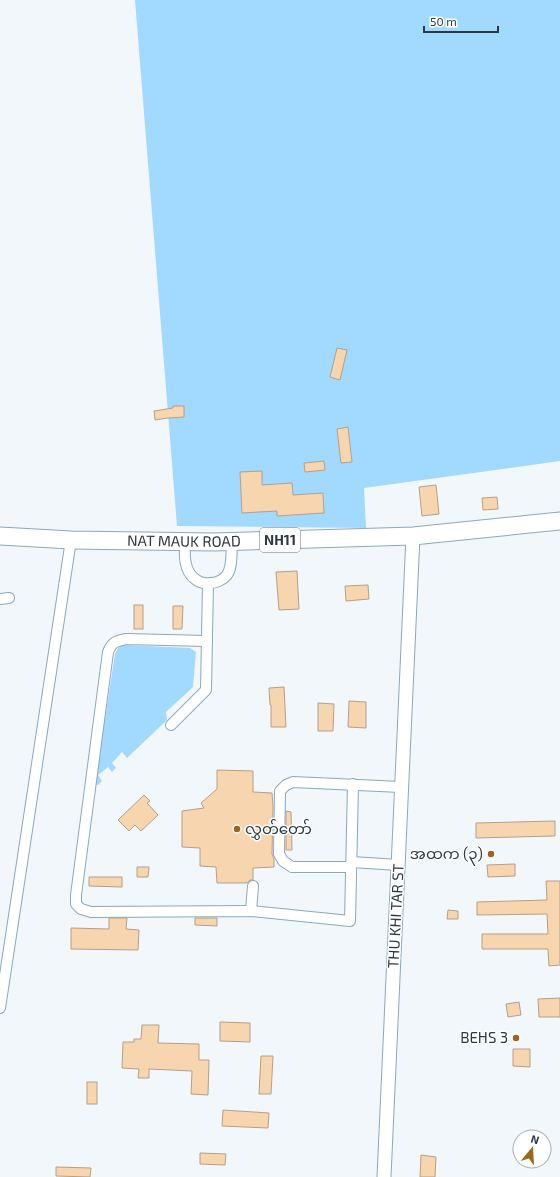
<svg xmlns="http://www.w3.org/2000/svg" width="560" height="1177" viewBox="0 0 560 1177" font-family="'Exo 2','Noto Sans Myanmar',sans-serif">
<style>
.green{fill:#a2d9ff}
.building{fill:#f7d5ae;stroke:#b5a087}
.lines{fill:none;stroke-linecap:round;stroke-linejoin:round}
.minor-casing{stroke:#8ca8bb;stroke-width:12}
.tertiary-casing{stroke:#8ca8bb;stroke-width:15}
.trunk-casing{stroke:#8ca8bb;stroke-width:19}
.minor{stroke:#fff;stroke-width:10}
.tertiary{stroke:#fff;stroke-width:13}
.trunk{stroke:#fff;stroke-width:17}
.poi-dot{fill:#9a671d;stroke:#fff;stroke-width:1.5}
.labels{text-anchor:middle;stroke-width:3;stroke-linejoin:round;paint-order:stroke}
.shield{fill:#fff;stroke:#6c747a;stroke-width:1}
.shield-label{font-size:14px;font-weight:bold;fill:#2d3941}
.street-label{font-size:15px;fill:#2d3941;stroke:#fff}
.poi-label{font-size:15px;fill:#2d3941;stroke:#fff;text-anchor:end}
</style>
<rect width="100%" height="100%" fill="#f1f7fb"/>
<g class="green">
<polygon points="135,0 560,0 560,461 364,488 366,528 177,526"/>
<polygon points="124,645 190,648 196,652 193,687 166,712 167,720 127,758 122,752 112,763 116,768 112,772 108,767 98,775 102,781 98,785 95,784 115,654 118,648"/>
</g>
<g class="building">
<polygon points="337,348 347,350 340,380 330,377"/>
<polygon points="173,406 184,406 184,417 168,418 155,420 154,411 173,408"/>
<polygon points="348,427 352,462 341,463 337,429"/>
<polygon points="324,461 325,470 305,472 304,463"/>
<polygon points="262,471 262,485 292,483 293,495 323,493 324,513 277,516 277,511 242,513 240,472"/>
<polygon points="436,485 439,514 422,516 419,487"/>
<polygon points="497,497 498,509 483,510 482,498"/>
<polygon points="297,571 299,609 279,610 276,572"/>
<polygon points="368,585 369,599 346,601 345,586"/>
<rect x="134" y="605" width="9" height="24"/>
<polygon points="173,606 183,606 182,629 173,629"/>
<polygon points="284,687 286,727 271,727 271,705 270,705 269,688"/>
<polygon points="349,701 366,702 366,728 348,727"/>
<polygon points="318,703 334,704 333,731 318,731"/>
<polygon points="217,770 253,771 253,792 272,793 273,806 272,854 274,859 274,867 253,868 253,880 250,880 247,883 217,883 216,867 200,866 200,848 182,847 182,811 204,808 201,803 217,789"/>
<polygon points="144,795 150,801 147,803 158,815 141,831 135,825 129,831 118,820"/>
<polygon points="286,811 291,812 292,850 286,850"/>
<polygon points="555,821 555,836 476,838 476,823"/>
<polygon points="515,864 515,876 488,877 487,865"/>
<polygon points="137,867 149,867 148,877 137,877"/>
<polygon points="89,877 122,877 122,887 89,886"/>
<polygon points="546,881 560,881 560,965 549,966 548,949 482,949 482,934 548,934 547,914 477,915 477,902 547,900"/>
<polygon points="448,910 458,911 458,919 447,919"/>
<polygon points="109,918 127,918 126,929 139,930 138,950 71,949 71,928 109,929"/>
<polygon points="195,918 217,918 217,926 195,925"/>
<polygon points="560,998 560,1017 539,1017 538,999"/>
<polygon points="519,1002 521,1015 508,1017 506,1004"/>
<polygon points="220,1022 250,1023 250,1042 220,1041"/>
<polygon points="142,1025 159,1025 158,1043 199,1044 199,1060 209,1060 208,1095 191,1094 192,1071 149,1069 149,1078 138,1078 139,1069 122,1068 123,1042 134,1042 134,1039 141,1039"/>
<polygon points="513,1049 530,1049 530,1067 513,1066"/>
<polygon points="261,1056 273,1056 271,1094 259,1094"/>
<rect x="87" y="1082" width="10" height="22"/>
<polygon points="223,1110 269,1113 268,1128 222,1126"/>
<polygon points="200,1153 226,1154 225,1165 200,1164"/>
<polygon points="421,1155 436,1157 435,1177 420,1177"/>
<polygon points="56,1167 91,1168 90,1177 56,1176"/>
</g>
<g class="lines">
<g class="minor-casing">
<g id="minor">
<path d="M185,542C185,549 184,557 186,564C188,575 198,585 210,583C216,583 223,580 227,575C233,566 231,552 232,541"/>
<polyline points="0,599 9,598"/>
<path d="M207,641L126,639C116,641 112,642 108,652L76,895V904L81,909L91,912L251,911L350,921L353,784"/>
<polyline points="171,725 206,690 208,584"/>
<polyline points="352,862 398,865"/>
<polyline points="351,867 292,867 283,861 279,854 280,791 286,785 293,782 401,787"/>
<polyline points="251,911 253,886"/>
<polyline points="0,1008 71,540"/>
</g>
</g>
<g class="tertiary-casing">
<polyline id="tertiary" points="384,1177 413,536"/>
</g>
<g class="trunk-casing">
<g id="trunk">
<path id="s1" d="M0,536L71,540L214,542L413,536L560,521"/>
</g>
</g>
<use href="#minor" class="minor"/>
<use href="#tertiary" class="tertiary"/>
<use href="#trunk" class="trunk"/>
</g>
<g class="poi-dot">
<circle cx="237" cy="829" r="4"/>
<circle cx="491" cy="854" r="4"/>
<circle cx="516" cy="1038" r="4"/>
</g>
<g class="labels">
<rect class="shield" x="260" y="528" width="40" height="24" rx="3"/>
<g class="shield-label">
<text x="280" y="545">NH11</text>
</g>
<g class="street-label">
<text dy="5" stroke="none"><textPath href="#s1" startOffset="184">NAT MAUK ROAD</textPath></text>
<text transform="translate(396 916) rotate(-87)" y="5">THU KHI TAR ST</text>
</g>
<g class="poi-label">
<text x="245" y="834" text-anchor="start">လွှတ်တော်</text>
<text x="483" y="859">အထက (၃)</text>
<text x="508" y="1043">BEHS 3</text>
</g>
</g>
<g transform="translate(532 1149) rotate(18)"><circle r="19" fill="#ffffff" stroke="#abb0b3"/>
<path d="M0-3L7 15L0 10L-7 15Z" fill="#9a671d"/>
<text y="-6" font-size="11" font-weight="bold" text-anchor="middle" fill="#2d3941">N</text>
</g>
<path d="M424 26v6h74v-6" fill="none" stroke="#2d3941" stroke-width="2"/>
<text x="430" y="26" font-size="12" fill="#2d3941" stroke="#ffffff" stroke-width="3" paint-order="stroke">50 m</text>
</svg>
